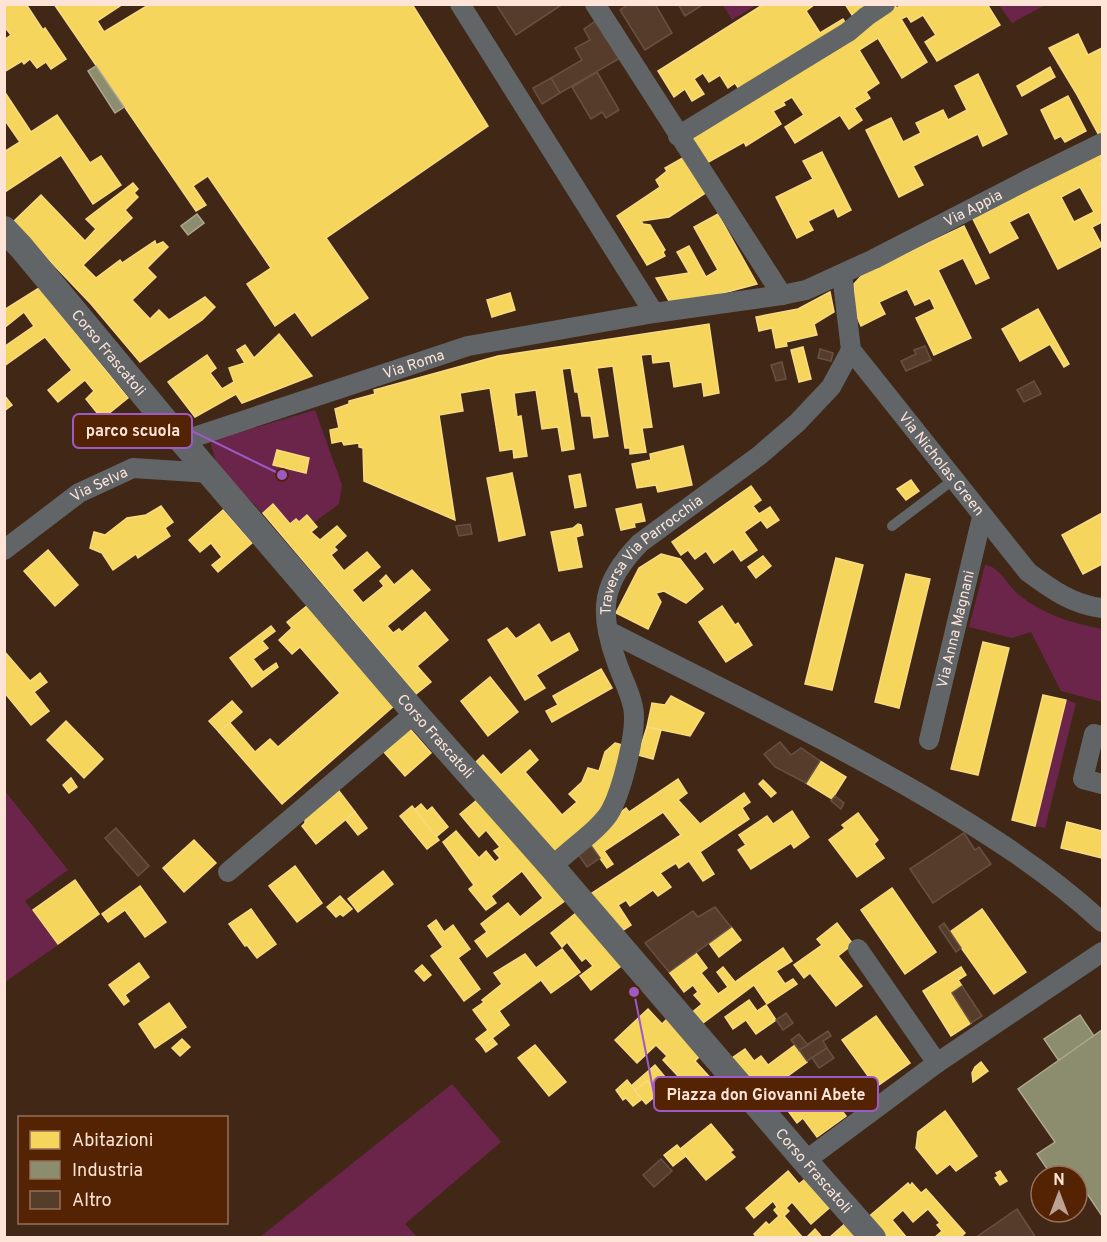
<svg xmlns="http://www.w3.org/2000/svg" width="1107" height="1242" viewBox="0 0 1107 1242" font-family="Overpass,sans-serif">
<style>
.green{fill:#6c254a}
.homes{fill:#f6d55c;stroke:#f8da81;stroke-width:1.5;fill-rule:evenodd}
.industry{fill:#8c8c6e;stroke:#aea68e;stroke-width:1.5}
.building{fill:#553c2b;stroke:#685144;stroke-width:1.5}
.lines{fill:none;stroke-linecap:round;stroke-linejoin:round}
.service{stroke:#616567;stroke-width:10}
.minor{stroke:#616567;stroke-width:20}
.tertiary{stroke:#616567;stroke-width:26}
.labels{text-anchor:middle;stroke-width:6;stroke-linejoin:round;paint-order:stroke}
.street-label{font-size:15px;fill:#fde4d7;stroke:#532304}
.leader{fill:none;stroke:#9c5ac5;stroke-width:2}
.callout-dot{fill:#9c5ac5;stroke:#532304;stroke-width:2}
.callout{fill:#532304;stroke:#9c5ac5;stroke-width:2}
.callout-label{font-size:16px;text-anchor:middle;font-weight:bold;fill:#fde4d7}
</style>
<rect width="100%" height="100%" fill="#412716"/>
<g class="green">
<polygon points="723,5 756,5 732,20"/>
<polygon points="999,5 1045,5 1012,23"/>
<polygon points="315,410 342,485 339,504 289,541 217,465 210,441"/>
<path d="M985,565C998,565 1009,587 1019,595C1044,615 1072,623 1102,629V702L1061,691L1031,632L1012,638L969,627Z"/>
<polygon points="1066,700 1076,703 1045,828 1035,826"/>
<polygon points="4,790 68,870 25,901 58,945 5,982"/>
<polygon points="452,1084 501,1142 405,1224 417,1237 260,1237"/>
</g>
<g class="homes">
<polygon points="4,4 26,4 43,30 45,28 66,59 51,69 46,62 37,68 30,59 24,64 22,61 4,72 4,40 11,35 4,26"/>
<polygon points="54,4 123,4 97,21 104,32 150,4 412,4 488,126 326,238 368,298 312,336 295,312 275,326 247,284 271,268 208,176 193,186 206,205 196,211"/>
<polygon points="764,4 815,4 806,11 820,33 843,19 848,27 739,89 735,83 728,88 720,75 709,82 703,73 694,79 704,94 692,101 685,89 674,97 658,71"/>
<polygon points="845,4 868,4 852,15"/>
<polygon points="893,4 897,8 902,4 987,4 1000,25 937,61 925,42 936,35 923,15 911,22 907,16 901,19 927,62 902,78 878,38 859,50 879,83 866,92 870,98 854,108 862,120 849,129 840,115 795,143 785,127 804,115 792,97 783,102 785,105 773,111 781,124 746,146 744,142 705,164 688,136"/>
<polygon points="1078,34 1088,55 1102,48 1102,138 1101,139 1076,93 1049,48"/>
<polygon points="1050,67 1055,77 1022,96 1017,86"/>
<polygon points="978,74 1007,134 983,146 978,134 913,166 923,185 899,197 866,130 891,118 903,142 921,133 916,123 943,110 948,120 967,110 955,86"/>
<polygon points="4,91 31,132 57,115 90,163 101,156 121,185 93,204 61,155 5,192 4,152 20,142 4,119"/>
<polygon points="1068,96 1086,131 1065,142 1061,136 1055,139 1041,110"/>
<polygon points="822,152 851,210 838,217 834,208 808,221 813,230 797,238 776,197 813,179 803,161"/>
<path d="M1100,152L1102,157V163L1100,165L1102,169V222L1092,227L1102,246L1058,269L1029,212L1009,222L1018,238L990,253L973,219ZM1080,187L1094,212L1074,222L1061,197Z"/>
<polygon points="686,156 707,192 669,217 641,221 643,224 650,225 665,250 663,252 665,256 647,265 617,216 660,187 656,180 667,171 665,168"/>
<polygon points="133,183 138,189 134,193 138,197 125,210 132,218 83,265 96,278 120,260 122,263 155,241 156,245 163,242 168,247 147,268 156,277 132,300 150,319 159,310 169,320 205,297 215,307 202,320 140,362 91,304 13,222 41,195 85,241 96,229 86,219"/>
<polygon points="718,214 757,284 716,295 669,301 656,278 689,273 677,252 689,246 706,277 718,270 694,227"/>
<polygon points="964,226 989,278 976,284 963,258 938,270 971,338 934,355 916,318 935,309 930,298 915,305 907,289 879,302 885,314 861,326 855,312 854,284 863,274"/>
<polygon points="39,288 128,398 102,419 86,399 94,391 85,380 58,402 48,390 72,370 45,337 4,366 4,347 34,326 24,312 4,328 4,310"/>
<polygon points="830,292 834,312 814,324 817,335 786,342 787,346 776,348 772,328 759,331 756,317 798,309"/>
<polygon points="510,293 515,310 492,317 487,300"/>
<polygon points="1038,309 1069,364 1064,367 1050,344 1020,361 1002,329"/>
<polygon points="709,324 719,393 704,396 702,382 674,387 670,361 653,363 652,354 641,355 652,427 642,428 646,452 630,454 630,448 625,448 613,366 597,368 608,436 594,438 591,416 582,416 578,392 575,392 571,368 562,369 574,449 562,451 558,427 542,429 536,390 514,393 517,417 521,416 527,456 514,458 513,449 500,451 490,388 460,393 463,411 439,415 455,520 364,481 363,448 359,447 359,443 344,445 342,441 332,443 330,430 339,428 335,409 349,404 349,401 375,394 374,390 498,356"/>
<polygon points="279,334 312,376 242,403 236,394 195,417 168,382 207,355 216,368 210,373 222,389 234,382 229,368 245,363 237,350 245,345 254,358"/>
<polygon points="803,347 811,379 799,382 791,350"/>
<polygon points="4,395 12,405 4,411"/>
<polygon points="683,446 692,485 658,492 656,485 637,488 632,464 651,460 650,454"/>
<polygon points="277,450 309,458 306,473 273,465"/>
<polygon points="512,473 525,535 499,541 487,478"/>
<polygon points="580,474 586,506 575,508 569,476"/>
<polygon points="911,480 919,491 906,500 897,489"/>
<polygon points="751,486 761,500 753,506 759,514 770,507 779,520 767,528 761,520 744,532 757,550 741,561 733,549 714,563 706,551 695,559 688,550 681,555 672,542"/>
<polygon points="273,504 290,524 296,519 299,522 307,515 317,527 311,532 320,540 337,526 346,536 334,547 337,550 331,555 344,571 367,552 380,567 352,590 363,603 384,586 380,581 386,575 394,585 412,570 430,590 387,626 393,633 399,629 402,632 425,612 448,640 417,666 431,682 416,694 263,513"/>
<polygon points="641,504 645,521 634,523 635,527 621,530 616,509"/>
<polygon points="161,506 173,522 165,528 170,536 138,558 136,554 113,570 102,553 90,548 94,532 105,535 127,518 146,515"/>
<polygon points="223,510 252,543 218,572 212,565 222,557 211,543 200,552 189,540"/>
<polygon points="1102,513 1102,564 1083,574 1062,535"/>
<polygon points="578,524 581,525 583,535 576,537 582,567 559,571 551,532 573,528"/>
<polygon points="48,550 78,585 55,606 24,571"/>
<polygon points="661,554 680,559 703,589 686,603 664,591 656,593 661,602 648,629 616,613 639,568"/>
<polygon points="763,556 771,566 756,578 748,567"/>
<polygon points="836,558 863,565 832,690 805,684"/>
<polygon points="906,574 930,579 899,708 875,702"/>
<polygon points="308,605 395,705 282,804 219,732 230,723 255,752 270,739 278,747 340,693 300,647 292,654 279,640 292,628 287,622"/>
<polygon points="722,606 735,625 738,623 752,645 726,662 699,622"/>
<polygon points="539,624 551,643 569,633 578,650 536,675 545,688 525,700 488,640 507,628 516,639"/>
<polygon points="271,626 275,631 262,641 268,648 253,659 263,672 276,663 278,667 252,687 230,658"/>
<polygon points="983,642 1009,648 978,775 951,769"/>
<polygon points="4,651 30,681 40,673 47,682 34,692 49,711 31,725 4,692"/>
<polygon points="601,669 612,688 552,722 546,711 558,705 553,696"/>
<polygon points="490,677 518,712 488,736 461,701"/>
<polygon points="1043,695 1066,700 1035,826 1012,820"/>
<polygon points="671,696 704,713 690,736 647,727 652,703 665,705"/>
<polygon points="232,701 242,712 219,732 209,721"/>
<polygon points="66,721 103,759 84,778 47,740"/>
<polygon points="647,727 661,730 653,759 638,755"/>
<polygon points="410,729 431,753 405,776 384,752"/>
<polygon points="615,743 626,746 607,808 555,854 476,762 483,755 501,775 530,750 538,760 525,772 562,815 577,802 569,794 582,782 588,768 599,771 605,752"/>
<polygon points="820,761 846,777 832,799 806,783"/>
<polygon points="71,778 77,787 69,793 63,785"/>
<polygon points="678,779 687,793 678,800 700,824 744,793 750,802 742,808 749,819 700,852 714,874 703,881 689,861 679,868 676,863 660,873 671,887 658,896 653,890 630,906 626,900 618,905 631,925 616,935 589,895 681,835 663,812 604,851 613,864 607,868 586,839 626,808 629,812"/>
<polygon points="763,780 776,793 771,797 759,784"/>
<polygon points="339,791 355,812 316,844 302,826 305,823 305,818 314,812 312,811"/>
<polygon points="477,800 569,898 487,957 475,941 487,932 481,924 508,903 520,917 543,898 522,871 491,896 496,903 486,910 469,889 474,885 443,842 456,831 479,858 486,851 495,862 500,858 494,851 500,847 486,830 479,837 460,814"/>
<polygon points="421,804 427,811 432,807 448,827 436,837 414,810"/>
<polygon points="412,806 439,840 427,849 400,816"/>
<polygon points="792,811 809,837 794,848 791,843 751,869 738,850 746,845 739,835 767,816 773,824"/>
<polygon points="355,812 367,828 358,835 346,820"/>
<polygon points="858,813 878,840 874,844 884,858 857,877 829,840 845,828 842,825"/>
<polygon points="1067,822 1102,831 1102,858 1061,848"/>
<polygon points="194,840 216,863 184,892 163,868"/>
<polygon points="295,866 322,903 297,922 269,886"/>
<polygon points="383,871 393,884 358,912 348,899"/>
<polygon points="75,880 99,914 58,944 33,910"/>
<polygon points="140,886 166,922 145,937 125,910 108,922 102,914"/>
<polygon points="892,888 936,952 905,974 861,910"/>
<polygon points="340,896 352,909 343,916 340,914 336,917 327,907"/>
<polygon points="251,909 276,944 257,958 247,945 245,946 229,924"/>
<polygon points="581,909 625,963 591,990 580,976 593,966 586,958 582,961 567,942 562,947 551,933"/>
<polygon points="982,909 1026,972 994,994 950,932"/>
<polygon points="436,920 444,932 453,925 470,949 458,958 480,989 464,1001 431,956 443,947 428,926"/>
<polygon points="837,923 853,944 838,956 862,986 836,1006 810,973 804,978 794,965 822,945 817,939"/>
<polygon points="731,927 741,940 719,957 709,943"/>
<polygon points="783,948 792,961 776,971 785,984 793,979 797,984 767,1004 754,985 699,1026 690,1014 702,1004 694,995 698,992 693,985 684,992 669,972 696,953 707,968 701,973 718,994 728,987 717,972 723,967 735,982"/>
<polygon points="562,949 580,972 551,993 541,980 499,1011 509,1025 482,1046 476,1039 488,1030 473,1010 484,1002 482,1000 502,984 494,973 525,954 536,968"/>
<polygon points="139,963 149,977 125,995 129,1001 124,1005 109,985"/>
<polygon points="422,965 431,975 424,981 415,971"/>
<polygon points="961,967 966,975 958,980 962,986 952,993 971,1023 951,1036 923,991"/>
<polygon points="749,1000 757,1011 766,1005 776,1020 756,1034 746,1020 733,1029 725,1017"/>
<polygon points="169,1003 186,1027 155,1048 139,1024"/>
<polygon points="648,1009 662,1024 669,1017 703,1053 695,1061 715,1083 693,1104 671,1082 678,1076 663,1060 667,1056 656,1045 637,1063 615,1040"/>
<polygon points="876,1016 910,1063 876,1087 842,1040"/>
<polygon points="492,1038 497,1044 486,1052 482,1046"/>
<polygon points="182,1039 190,1047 180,1056 172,1048"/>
<polygon points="535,1045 566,1082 549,1096 518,1058"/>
<polygon points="795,1045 807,1062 760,1096 732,1058 745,1049 754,1061 761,1056 768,1065"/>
<polygon points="981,1062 988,1071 973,1082 972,1073 975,1067"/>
<polygon points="655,1065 670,1083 658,1094 647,1081 635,1091 631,1086"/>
<polygon points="807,1078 809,1082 814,1079 818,1084 814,1087 818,1092 824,1087 846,1116 817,1137 803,1118 797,1123 777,1096 785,1090 790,1097 801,1089 798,1085"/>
<polygon points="627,1080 642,1099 633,1106 626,1098 623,1100 616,1090"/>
<polygon points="647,1081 658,1094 646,1104 635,1091"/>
<polygon points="945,1111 977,1156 956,1171 950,1164 937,1174 916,1148 918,1132"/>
<polygon points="711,1124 733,1150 730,1152 735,1157 706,1180 680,1149"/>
<polygon points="677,1145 686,1156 673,1166 664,1155"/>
<polygon points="788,1171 799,1184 810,1175 835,1203 811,1224 792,1202 786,1208 789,1211 784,1216 803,1238 757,1238 754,1234 766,1222 769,1225 779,1216 774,1210 777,1207 773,1201 754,1218 746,1208"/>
<polygon points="1000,1171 1007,1181 1000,1185 995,1178 998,1176 996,1173"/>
<polygon points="908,1183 910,1186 912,1183 921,1193 926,1189 965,1233 960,1238 934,1238 942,1231 937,1225 940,1223 928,1209 913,1222 903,1210 892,1220 907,1238 884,1238 866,1219"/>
<polygon points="848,1221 862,1238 829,1238"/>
<polygon points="815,1229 821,1236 819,1238 806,1238"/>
</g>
<g class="industry">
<polygon points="96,66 124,107 115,113 88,71"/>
<polygon points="197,214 204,223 188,235 181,226"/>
<polygon points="1080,1015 1094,1036 1059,1061 1044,1039"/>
<polygon points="1102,1030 1102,1216 1080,1183 1077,1185 1077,1176 1052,1176 1037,1154 1055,1142 1018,1089"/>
</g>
<g class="building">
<polygon points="500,4 563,4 516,35 497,6"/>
<polygon points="629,4 655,4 672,33 645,50 620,10"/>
<polygon points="678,4 704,4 685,16"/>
<polygon points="597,20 620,58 560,93 551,78 582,60 575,48 590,40 584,29"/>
<polygon points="597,72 619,110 606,118 602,112 591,119 572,87"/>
<polygon points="551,78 560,93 542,104 533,88"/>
<polygon points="925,346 931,360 906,371 901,361 916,354 914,350"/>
<polygon points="820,349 833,353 831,361 818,358"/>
<polygon points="782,362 786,379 776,381 771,365"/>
<polygon points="1034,381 1041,394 1024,402 1017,390"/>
<polygon points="470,524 472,534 459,536 456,526"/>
<polygon points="780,742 791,755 801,748 820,761 806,783 775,767 764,754"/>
<polygon points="835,796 844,803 841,809 831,801"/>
<polygon points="116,828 149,866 138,876 105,838"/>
<polygon points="964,833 975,850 979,847 991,864 933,903 910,869"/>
<polygon points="587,840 600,858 587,867 574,848"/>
<polygon points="715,907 731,927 669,972 645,943 693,911 698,917"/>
<polygon points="944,923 961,948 956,952 939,927"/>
<polygon points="962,986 982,1016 971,1023 952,993"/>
<polygon points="786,1013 793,1023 783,1030 776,1020"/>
<polygon points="828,1031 831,1036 823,1041 827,1048 807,1061 799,1050"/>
<polygon points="799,1034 808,1045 799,1050 791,1040"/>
<polygon points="827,1048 834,1058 819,1068 812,1058"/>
<polygon points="661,1159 672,1171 654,1187 643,1175"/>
<polygon points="1017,1209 1036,1238 979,1238 978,1236"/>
</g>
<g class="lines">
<polyline class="service" points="892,526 953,480"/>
<g class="minor">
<polyline points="460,4 654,313"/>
<polyline points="595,4 782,295"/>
<polyline points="678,136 848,32 867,16 885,4"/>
<path id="s1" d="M842,274L851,350L1028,572C1051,589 1073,605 1102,608"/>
<path id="s2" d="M182,441L468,346L654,313L782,295L806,290L874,259L1029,179L1102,143"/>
<path id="s3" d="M4,550L79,493L133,468L210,473"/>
<path d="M608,631C714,685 821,736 924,796C987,833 1048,872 1102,922"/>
<polyline points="1102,736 1094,734 1083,779 1102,784"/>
<path id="s4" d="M929,740L982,517"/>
<path id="s5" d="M552,867C569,849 601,829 611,810C622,789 638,729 633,707C630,691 621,676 616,660C598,610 602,582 640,543L760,455L797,423L831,387L851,350"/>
<polyline points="228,872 415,713"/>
<polyline points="858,949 937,1063"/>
<polyline points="805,1161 937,1063 1102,952"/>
</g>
<path class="tertiary" id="s6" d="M4,229L21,247L182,441L415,713L552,867L805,1161L873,1238"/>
</g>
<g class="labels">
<g class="street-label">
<text dy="5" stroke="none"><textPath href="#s2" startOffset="830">Via Appia</textPath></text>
<text dy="5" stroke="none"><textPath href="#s6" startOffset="162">Corso Frascatoli</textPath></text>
<text dy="5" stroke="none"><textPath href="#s2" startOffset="244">Via Roma</textPath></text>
<text dy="5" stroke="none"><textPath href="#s1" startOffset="222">Via Nicholas Green</textPath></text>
<text dy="5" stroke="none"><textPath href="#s3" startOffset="116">Via Selva</textPath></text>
<text dy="5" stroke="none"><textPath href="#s5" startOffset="364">Traversa Via Parrocchia</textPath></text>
<text dy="5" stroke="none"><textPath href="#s4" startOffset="114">Via Anna Magnani</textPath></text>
<text dy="5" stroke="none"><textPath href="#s6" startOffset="666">Corso Frascatoli</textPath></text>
<text dy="5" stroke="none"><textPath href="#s6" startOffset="1242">Corso Frascatoli</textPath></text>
</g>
</g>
<path class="leader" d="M282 475L192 431M634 992L654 1094"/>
<g class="callout-dot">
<circle cx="282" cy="475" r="6"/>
<circle cx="634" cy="992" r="6"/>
</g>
<g class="callout">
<rect x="73" y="414" width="119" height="34" rx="6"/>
<rect x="654" y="1077" width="224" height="34" rx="6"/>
</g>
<g class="callout-label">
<text x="133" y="436">parco scuola</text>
<text x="766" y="1100">Piazza don Giovanni Abete</text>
</g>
<rect width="1107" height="1242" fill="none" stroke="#fde4d7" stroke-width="12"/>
<rect x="18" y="1116" width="210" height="108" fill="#532304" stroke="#977058" stroke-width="1.5"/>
<rect x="30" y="1131" width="30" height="18" fill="#f6d55c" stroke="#977058" stroke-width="1.5"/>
<text x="72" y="1146" font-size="18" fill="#fde4d7">Abitazioni</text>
<rect x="30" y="1161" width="30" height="18" fill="#8c8c6e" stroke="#977058" stroke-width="1.5"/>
<text x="72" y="1176" font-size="18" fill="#fde4d7">Industria</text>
<rect x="30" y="1191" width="30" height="18" fill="#553c2b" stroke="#977058" stroke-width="1.5"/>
<text x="72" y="1206" font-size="18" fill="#fde4d7">Altro</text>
<g transform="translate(1059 1194)"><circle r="28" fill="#532304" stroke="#977058" stroke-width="1.5"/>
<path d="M0-4.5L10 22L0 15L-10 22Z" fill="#bba293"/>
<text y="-9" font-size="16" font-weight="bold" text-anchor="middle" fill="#fde4d7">N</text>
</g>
</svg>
